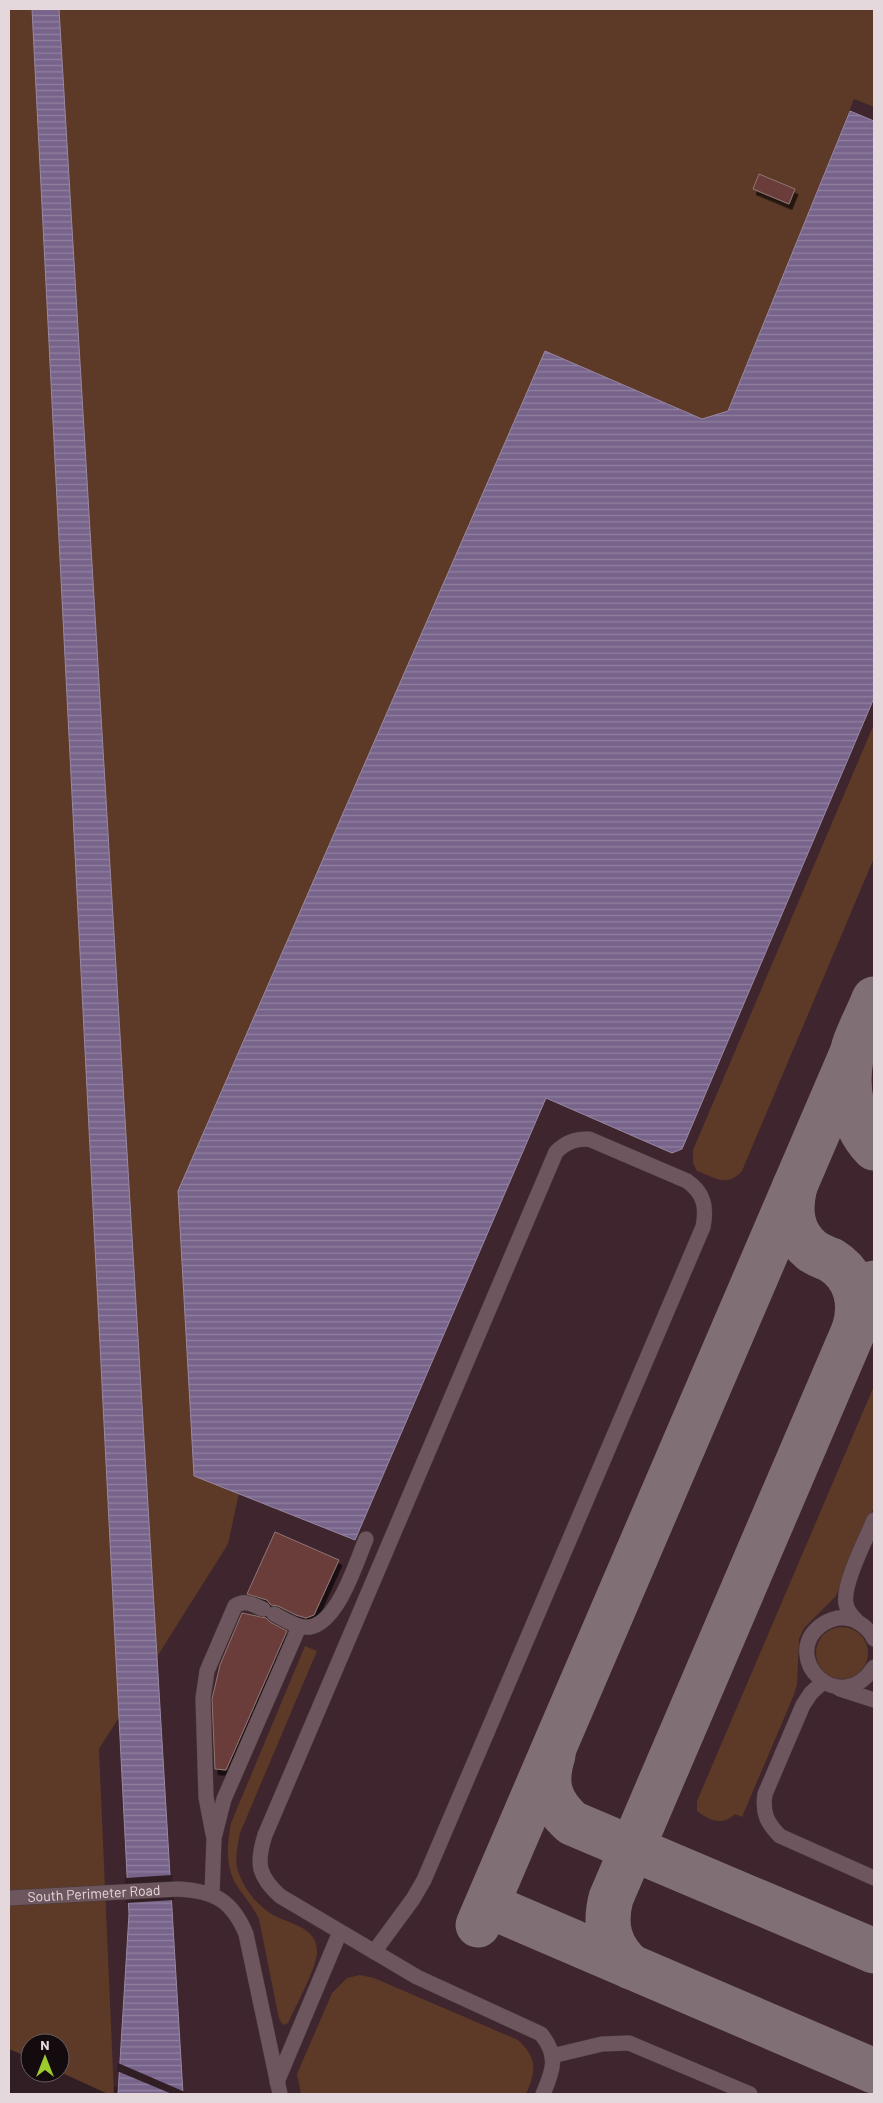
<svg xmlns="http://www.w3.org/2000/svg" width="883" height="2103" viewBox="0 0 883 2103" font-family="Barlow,sans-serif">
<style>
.built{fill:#3e252e}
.grass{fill:#5c3a27}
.water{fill:url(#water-rules);stroke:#9987a3}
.pier{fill:#311e24}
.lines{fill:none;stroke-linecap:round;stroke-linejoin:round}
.taxiway{stroke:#807075;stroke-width:45}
.building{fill:#6b3d3b;stroke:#8f7674;filter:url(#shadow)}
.minor-casing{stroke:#493a3f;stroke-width:16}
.minor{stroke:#6d565d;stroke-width:15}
.labels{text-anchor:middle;stroke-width:5;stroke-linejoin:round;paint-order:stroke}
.street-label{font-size:14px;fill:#e5d8dc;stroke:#140b0e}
</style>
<defs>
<pattern id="water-rules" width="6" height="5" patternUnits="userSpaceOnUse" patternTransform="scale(1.25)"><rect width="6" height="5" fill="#78648b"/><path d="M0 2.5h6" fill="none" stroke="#9181a0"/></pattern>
<filter id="shadow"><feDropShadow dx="3" dy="5.5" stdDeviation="0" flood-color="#0009"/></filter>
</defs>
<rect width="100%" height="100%" fill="#311e24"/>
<polygon class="built" points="9,9 874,9 874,2094 132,2094 60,2063 60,2043 30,2043"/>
<g class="grass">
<polygon points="9,9 874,9 874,107 854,99 729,411 702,419 545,351 194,1475 239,1493 228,1544 99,1749 114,2094 108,2094 60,2072 60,2043 30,2043 30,2058 9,2049"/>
<path d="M874,724V858L742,1171C726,1188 717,1178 697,1171L693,1163V1150Z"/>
<path d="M874,1386V1507L836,1596L804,1628L799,1639L797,1685L793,1697L742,1817L735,1814C723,1826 710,1821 697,1811V1801Z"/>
<circle cx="842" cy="1653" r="26"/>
<path d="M305,1646L317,1651L240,1833C238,1845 234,1859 238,1871C243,1887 256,1904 270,1913C287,1924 318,1926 317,1952C316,1970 296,2005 288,2023L283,2025L279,2019L259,1919C253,1906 244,1897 237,1886C225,1867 227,1844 231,1823Z"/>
<path d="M360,1975L374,1978L518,2040C538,2059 536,2071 526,2094H301L297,2074L332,1993L347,1978Z"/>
</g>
<g class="water">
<polygon points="32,9 59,9 183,2094 118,2094 129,1914"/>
<polygon points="850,111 874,121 874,698 682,1149 672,1153 546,1098 355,1540 194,1476 178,1191 545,351 702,419 728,411"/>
</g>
<g class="pier">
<polygon points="172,1875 174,1900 126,1903 125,1878"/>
<polygon points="118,2063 185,2092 186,2094 172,2094 117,2071"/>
</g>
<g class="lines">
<g class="taxiway">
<path d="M874,999C868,1015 859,1030 854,1046C844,1081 849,1121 874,1148"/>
<path d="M795,1186C789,1210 791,1233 811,1250C817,1255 824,1257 831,1260C857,1276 862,1304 854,1330"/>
<path d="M553,1755C544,1784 549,1802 572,1823L874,1951"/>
<polyline points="487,1905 874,2071"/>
<polyline points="478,1925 855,1046"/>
<path d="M631,1967C609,1948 604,1925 611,1898L874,1283"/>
</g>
</g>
<g class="building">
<polygon points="759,174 795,189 789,204 753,189"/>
<polygon points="275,1532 339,1560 314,1615 306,1618 296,1615 278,1606 271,1605 267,1600 247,1594"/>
<polygon points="242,1613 266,1618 270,1622 287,1631 226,1770 215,1769 212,1699 220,1665"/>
</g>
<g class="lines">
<g class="minor-casing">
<g id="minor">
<path d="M274,1614C284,1619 298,1629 310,1627C338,1622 356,1563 366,1539"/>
<path d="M856,1620C852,1616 847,1611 846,1604C842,1585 866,1539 874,1520"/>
<path d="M874,1639C869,1628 857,1619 845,1618C836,1617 827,1621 820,1626C780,1658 840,1719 874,1667"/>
<path d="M823,1682L811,1693L803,1705L765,1794C762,1813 767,1823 780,1836L874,1878"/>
<polyline points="840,1689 874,1700"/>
<path d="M213,1834L206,1797L203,1698L207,1671L235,1606C245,1599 253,1605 263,1609"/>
<polyline points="212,1894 214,1838 224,1799 299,1627"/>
<path id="s1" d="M9,1898L178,1889C214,1891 232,1900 246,1934L280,2094"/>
<path d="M374,1952L413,1899L424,1880L703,1227C707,1207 704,1193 687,1181L589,1139C575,1139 566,1142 556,1152L265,1835C256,1863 258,1876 280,1896L417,1977L541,2034C559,2056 553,2071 543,2094"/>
<polyline points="552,2056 602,2044 629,2043 750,2094"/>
<polyline points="277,2082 340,1932"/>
</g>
</g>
<use href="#minor" class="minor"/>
</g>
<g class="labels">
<g class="street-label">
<text dy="5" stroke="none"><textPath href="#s1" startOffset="85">South Perimeter Road</textPath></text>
</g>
</g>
<rect width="883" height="2103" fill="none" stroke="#e5d8dc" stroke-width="20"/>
<g transform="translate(45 2058)"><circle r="24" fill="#140b0e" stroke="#685d60"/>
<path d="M0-4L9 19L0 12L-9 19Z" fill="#9eca2e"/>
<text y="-8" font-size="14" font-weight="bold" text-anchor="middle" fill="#e5d8dc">N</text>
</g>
</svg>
